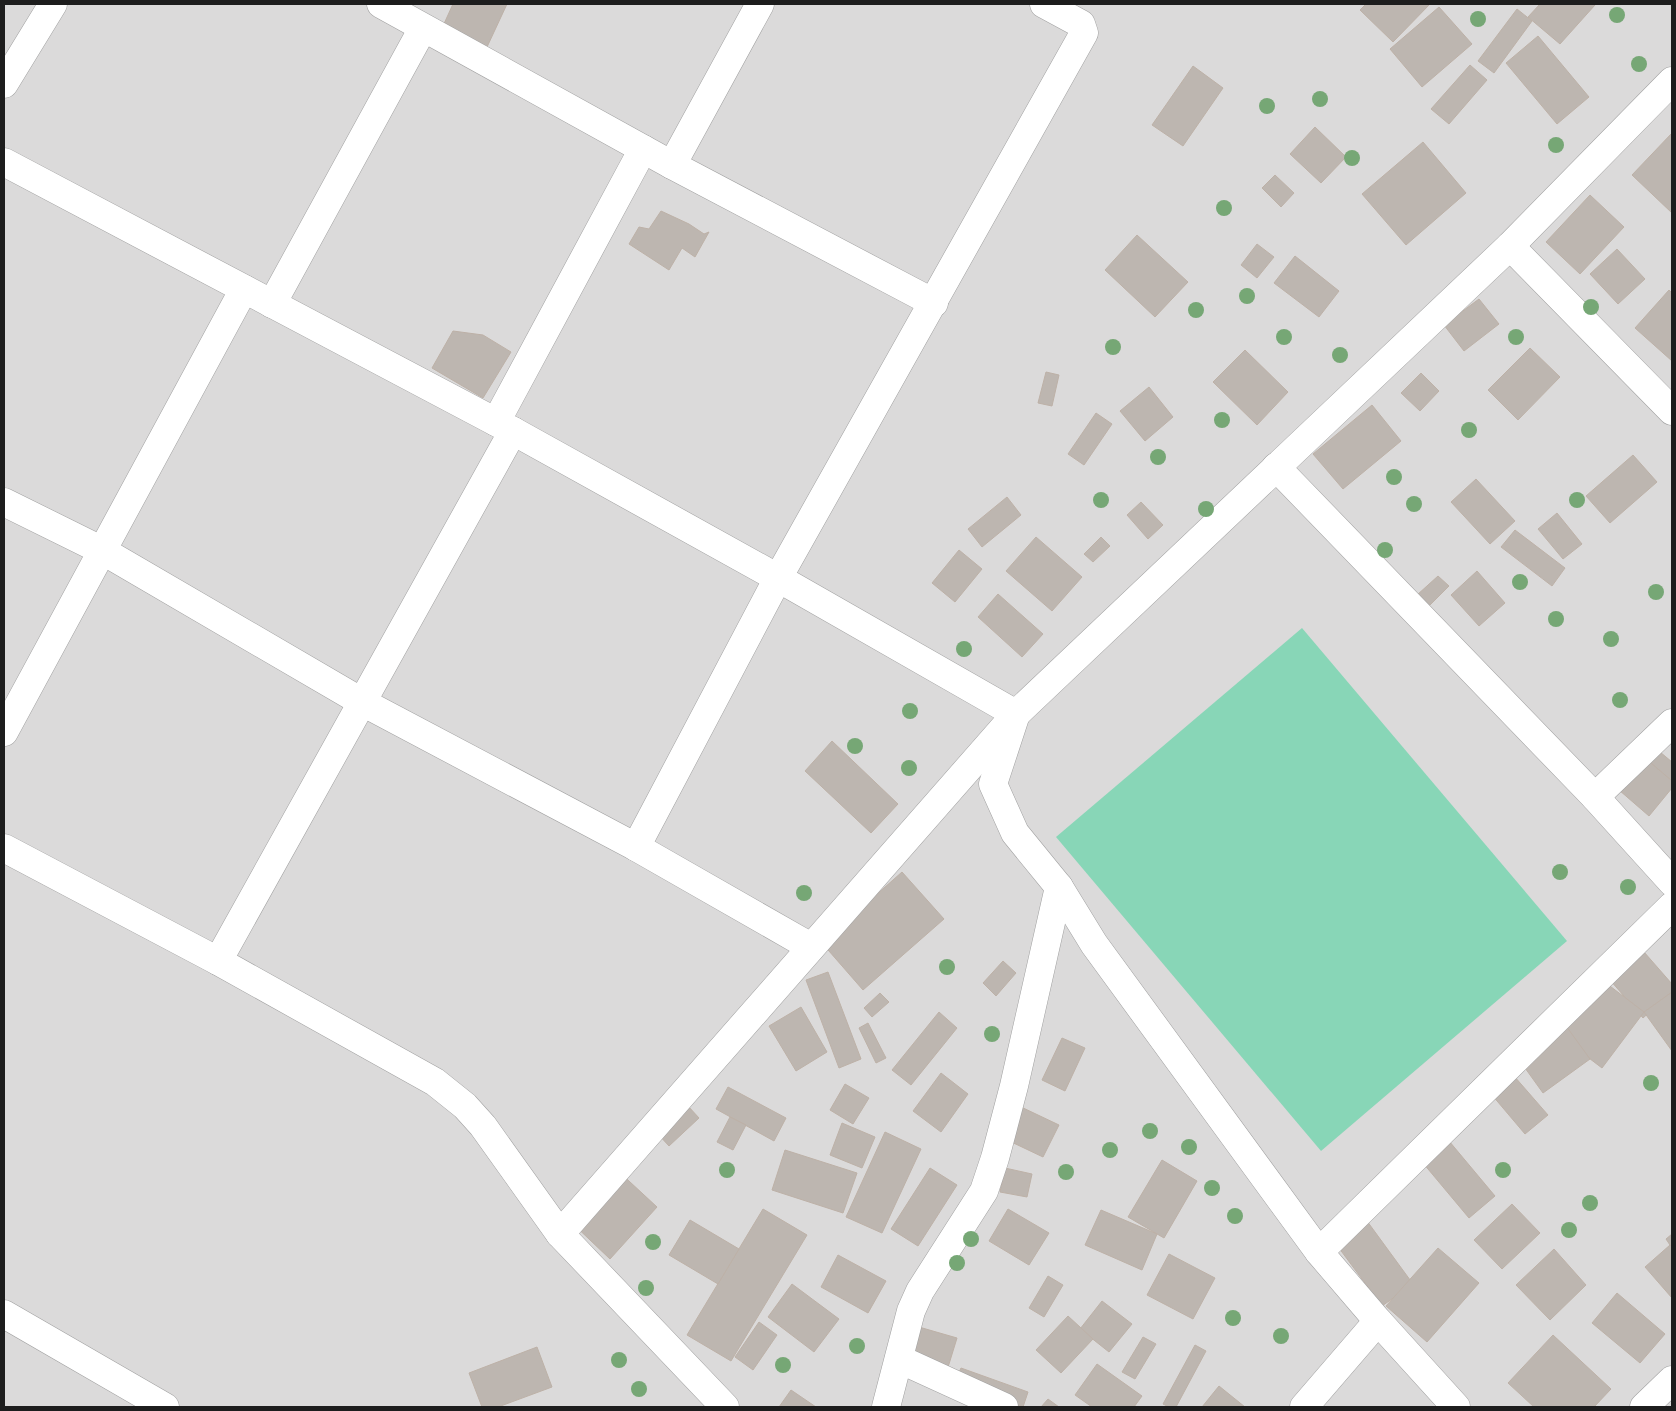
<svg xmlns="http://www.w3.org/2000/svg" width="1676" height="1411" viewBox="0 0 1676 1411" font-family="Poppins,sans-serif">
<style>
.residential{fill:#dbdada}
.pitch{fill:#88d6b7}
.building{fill:#bdb6b0;stroke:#bdb1a7}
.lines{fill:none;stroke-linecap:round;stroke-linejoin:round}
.minor-casing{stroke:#a1a1a1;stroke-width:29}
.minor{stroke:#fff;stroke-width:28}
.tree{fill:#76a775}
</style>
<rect width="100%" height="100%" fill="#edeae3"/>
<rect class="residential" x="4" y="4" width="1668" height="1403"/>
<polygon class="pitch" points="1302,628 1567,941 1321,1151 1056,837"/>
<g class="building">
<polygon points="453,4 507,4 487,47 443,26"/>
<polygon points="1366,4 1430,4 1393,42 1360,10"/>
<polygon points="1540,4 1593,4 1595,5 1560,44 1528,17"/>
<polygon points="1439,7 1472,44 1422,87 1390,49"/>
<polygon points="1517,9 1532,21 1494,73 1478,61"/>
<polygon points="1538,36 1589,97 1557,124 1506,63"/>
<polygon points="1470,65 1487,80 1449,124 1431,109"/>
<polygon points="1193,66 1223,88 1183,146 1152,125"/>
<polygon points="1315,127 1346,157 1321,183 1290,154"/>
<polygon points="1672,133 1672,213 1632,175"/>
<polygon points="1423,142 1466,193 1406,245 1362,194"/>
<polygon points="1275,175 1294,193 1281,207 1262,188"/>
<polygon points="1590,195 1624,227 1580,274 1546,242"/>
<polygon points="661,211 689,224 704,234 709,232 695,257 682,248 669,270 629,244 639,227 649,229"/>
<polygon points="1137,235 1188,282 1155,317 1105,270"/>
<polygon points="1257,244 1274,257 1257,278 1241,265"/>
<polygon points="1617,249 1645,279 1618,304 1590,274"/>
<polygon points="1295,256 1339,291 1319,317 1274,283"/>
<polygon points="1669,290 1672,293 1672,361 1635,328"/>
<polygon points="1479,299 1499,324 1464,351 1444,325"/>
<polygon points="453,331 483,335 511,352 483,398 432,368"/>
<polygon points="1530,348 1560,377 1518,420 1488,390"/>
<polygon points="1245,350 1288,392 1257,425 1213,382"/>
<polygon points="1046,372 1059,375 1052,406 1038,403"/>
<polygon points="1421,373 1439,391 1420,411 1401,393"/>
<polygon points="1149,387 1173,417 1145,441 1120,411"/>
<polygon points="1372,405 1401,441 1343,489 1313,454"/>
<polygon points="1096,413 1112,424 1084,465 1068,454"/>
<polygon points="1633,455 1657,482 1610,523 1586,496"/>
<polygon points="1476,479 1515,521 1490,544 1451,502"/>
<polygon points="1007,497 1021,515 982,547 968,529"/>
<polygon points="1141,502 1163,525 1148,539 1127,515"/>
<polygon points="1557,513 1582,544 1563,559 1538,529"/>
<polygon points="1515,530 1565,568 1552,586 1501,547"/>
<polygon points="1036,537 1082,577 1052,611 1006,571"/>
<polygon points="1101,537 1110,546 1093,562 1084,554"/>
<polygon points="959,550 982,569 955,602 932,583"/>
<polygon points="1477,571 1505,603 1479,626 1451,595"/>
<polygon points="1438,576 1449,586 1428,607 1417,595"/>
<polygon points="998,594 1043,634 1022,657 978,617"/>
<polygon points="832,741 898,804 871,833 805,771"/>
<polygon points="1654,747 1672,762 1672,781 1645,758"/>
<polygon points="1645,758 1672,781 1672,788 1649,816 1619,790"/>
<polygon points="902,872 944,919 863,990 822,943"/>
<polygon points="1630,936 1672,984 1672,992 1643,1018 1597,965"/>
<polygon points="1003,961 1016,973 996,996 983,983"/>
<polygon points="828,972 861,1059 839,1068 806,980"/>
<polygon points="1602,980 1644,1012 1602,1068 1560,1036"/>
<polygon points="1672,992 1672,1051 1644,1012"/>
<polygon points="880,993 889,1002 872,1017 864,1008"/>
<polygon points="801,1007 827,1052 796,1071 769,1026"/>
<polygon points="939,1012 957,1028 911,1085 892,1070"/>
<polygon points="1561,1019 1590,1059 1543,1093 1515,1054"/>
<polygon points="868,1023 886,1058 876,1063 859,1028"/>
<polygon points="1062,1038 1085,1048 1065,1091 1042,1080"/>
<polygon points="941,1073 968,1094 941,1132 913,1111"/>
<polygon points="1514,1076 1548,1115 1525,1134 1492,1095"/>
<polygon points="845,1084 869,1098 853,1124 830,1110"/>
<polygon points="728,1087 786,1118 774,1141 716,1109"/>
<polygon points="677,1094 699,1118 669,1146 647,1122"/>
<polygon points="1019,1106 1059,1125 1043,1157 1003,1138"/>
<polygon points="730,1117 746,1125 733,1150 717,1142"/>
<polygon points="842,1123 875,1137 862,1168 830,1155"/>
<polygon points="885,1132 921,1149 882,1233 846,1217"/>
<polygon points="1449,1141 1495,1196 1469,1218 1423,1163"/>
<polygon points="785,1150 857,1173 843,1213 772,1190"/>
<polygon points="1162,1160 1197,1181 1164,1238 1128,1217"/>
<polygon points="930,1168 957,1185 918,1246 891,1229"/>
<polygon points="1005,1168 1032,1174 1027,1197 1000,1192"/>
<polygon points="616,1169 657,1207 610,1259 569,1220"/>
<polygon points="1512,1204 1540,1233 1502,1269 1474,1240"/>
<polygon points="763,1209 807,1235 731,1361 687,1335"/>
<polygon points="1008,1209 1049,1233 1029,1265 989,1241"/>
<polygon points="1101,1210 1157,1234 1142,1270 1085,1245"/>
<polygon points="690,1220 739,1249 718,1284 669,1255"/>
<polygon points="1367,1221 1413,1284 1382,1306 1336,1244"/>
<polygon points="1672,1234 1672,1248 1666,1239"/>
<polygon points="1670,1245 1672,1247 1672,1298 1645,1267"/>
<polygon points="1438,1248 1479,1283 1427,1342 1386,1306"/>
<polygon points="1554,1249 1586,1285 1550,1320 1516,1285"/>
<polygon points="1169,1254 1215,1278 1193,1319 1147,1295"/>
<polygon points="838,1255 886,1281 868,1313 821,1287"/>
<polygon points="1048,1276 1063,1285 1044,1317 1029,1308"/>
<polygon points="792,1284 839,1319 814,1352 768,1317"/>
<polygon points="1617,1293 1665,1334 1640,1363 1592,1323"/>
<polygon points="1102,1301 1132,1324 1109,1352 1080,1329"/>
<polygon points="1068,1316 1093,1339 1061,1373 1036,1350"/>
<polygon points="759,1322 777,1335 753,1370 735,1357"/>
<polygon points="912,1325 957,1338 945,1377 900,1364"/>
<polygon points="1553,1335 1611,1389 1594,1407 1534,1407 1508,1383"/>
<polygon points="1143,1337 1156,1344 1135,1379 1122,1372"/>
<polygon points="1195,1345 1206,1351 1176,1407 1169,1407 1163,1404"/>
<polygon points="537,1347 552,1387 498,1407 482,1407 469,1373"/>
<polygon points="1097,1364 1142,1396 1134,1407 1092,1407 1075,1395"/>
<polygon points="961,1368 1028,1392 1023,1407 955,1382"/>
<polygon points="1219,1386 1245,1407 1202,1407"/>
<polygon points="791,1390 816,1407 779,1407"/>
<polygon points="1048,1399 1059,1407 1041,1407"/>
</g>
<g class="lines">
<g class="minor-casing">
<g id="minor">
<polyline points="381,4 672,165 934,303"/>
<polyline points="4,84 53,4"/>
<polyline points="4,162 513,431 778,578 1016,714 993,784 1015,833 1059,887 1094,944 1319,1252 1378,1321 1456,1407"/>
<polyline points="672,165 760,4"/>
<polyline points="1510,246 1672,411"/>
<polyline points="272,304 423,28"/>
<polyline points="496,422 643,149"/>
<polyline points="1276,467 1595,797 1672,882"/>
<polyline points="4,502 103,551 362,702 636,847 811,947"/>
<polyline points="4,732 244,289"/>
<polyline points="1595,797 1672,723"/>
<polyline points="636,847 778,578 1084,33 1081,24 1044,4"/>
<polyline points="4,848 218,961 435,1082 465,1106 483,1126 560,1234 725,1407"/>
<polyline points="218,961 513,431"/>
<polyline points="560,1234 1016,714 1510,246 1672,81"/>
<polyline points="1319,1252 1672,906"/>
<polyline points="4,1314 165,1407"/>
<polyline points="899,1359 1004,1407"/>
<polyline points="886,1407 911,1311 920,1291 984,1191 995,1158 1014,1086 1059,887"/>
<polyline points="1304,1407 1378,1321"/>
<polyline points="1644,1407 1672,1380"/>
</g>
</g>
<use href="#minor" class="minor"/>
</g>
<g class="tree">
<circle cx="1617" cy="15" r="8"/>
<circle cx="1478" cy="19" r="8"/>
<circle cx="1639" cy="64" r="8"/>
<circle cx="1320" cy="99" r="8"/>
<circle cx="1267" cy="106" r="8"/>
<circle cx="1556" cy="145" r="8"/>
<circle cx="1352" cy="158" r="8"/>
<circle cx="1224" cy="208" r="8"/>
<circle cx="1247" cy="296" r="8"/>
<circle cx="1591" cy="307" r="8"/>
<circle cx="1196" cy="310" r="8"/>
<circle cx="1284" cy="337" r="8"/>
<circle cx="1516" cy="337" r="8"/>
<circle cx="1113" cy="347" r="8"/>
<circle cx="1340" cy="355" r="8"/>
<circle cx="1222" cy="420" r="8"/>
<circle cx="1469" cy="430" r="8"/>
<circle cx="1158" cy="457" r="8"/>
<circle cx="1394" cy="477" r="8"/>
<circle cx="1101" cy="500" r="8"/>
<circle cx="1577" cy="500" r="8"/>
<circle cx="1414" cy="504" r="8"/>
<circle cx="1206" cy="509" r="8"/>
<circle cx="1385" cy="550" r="8"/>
<circle cx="1520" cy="582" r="8"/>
<circle cx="1656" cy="592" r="8"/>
<circle cx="1556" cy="619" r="8"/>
<circle cx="1611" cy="639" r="8"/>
<circle cx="964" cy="649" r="8"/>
<circle cx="1620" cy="700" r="8"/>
<circle cx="910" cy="711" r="8"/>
<circle cx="855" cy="746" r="8"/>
<circle cx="909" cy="768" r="8"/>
<circle cx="1560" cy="872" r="8"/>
<circle cx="1628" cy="887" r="8"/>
<circle cx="804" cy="893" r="8"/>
<circle cx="947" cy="967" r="8"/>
<circle cx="992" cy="1034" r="8"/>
<circle cx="1651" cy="1083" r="8"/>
<circle cx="1150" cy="1131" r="8"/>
<circle cx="1189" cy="1147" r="8"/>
<circle cx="1110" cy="1150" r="8"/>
<circle cx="727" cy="1170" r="8"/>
<circle cx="1503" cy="1170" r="8"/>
<circle cx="1066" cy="1172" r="8"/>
<circle cx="1212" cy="1188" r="8"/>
<circle cx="1590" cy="1203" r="8"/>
<circle cx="1235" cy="1216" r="8"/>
<circle cx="1569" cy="1230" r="8"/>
<circle cx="971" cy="1239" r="8"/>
<circle cx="653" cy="1242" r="8"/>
<circle cx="957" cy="1263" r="8"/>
<circle cx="646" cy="1288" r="8"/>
<circle cx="1233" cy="1318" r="8"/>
<circle cx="1281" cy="1336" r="8"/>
<circle cx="857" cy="1346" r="8"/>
<circle cx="619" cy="1360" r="8"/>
<circle cx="783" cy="1365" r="8"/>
<circle cx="639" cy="1389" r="8"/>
</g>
<rect width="1676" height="1411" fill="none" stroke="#1d1d1d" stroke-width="10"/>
</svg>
